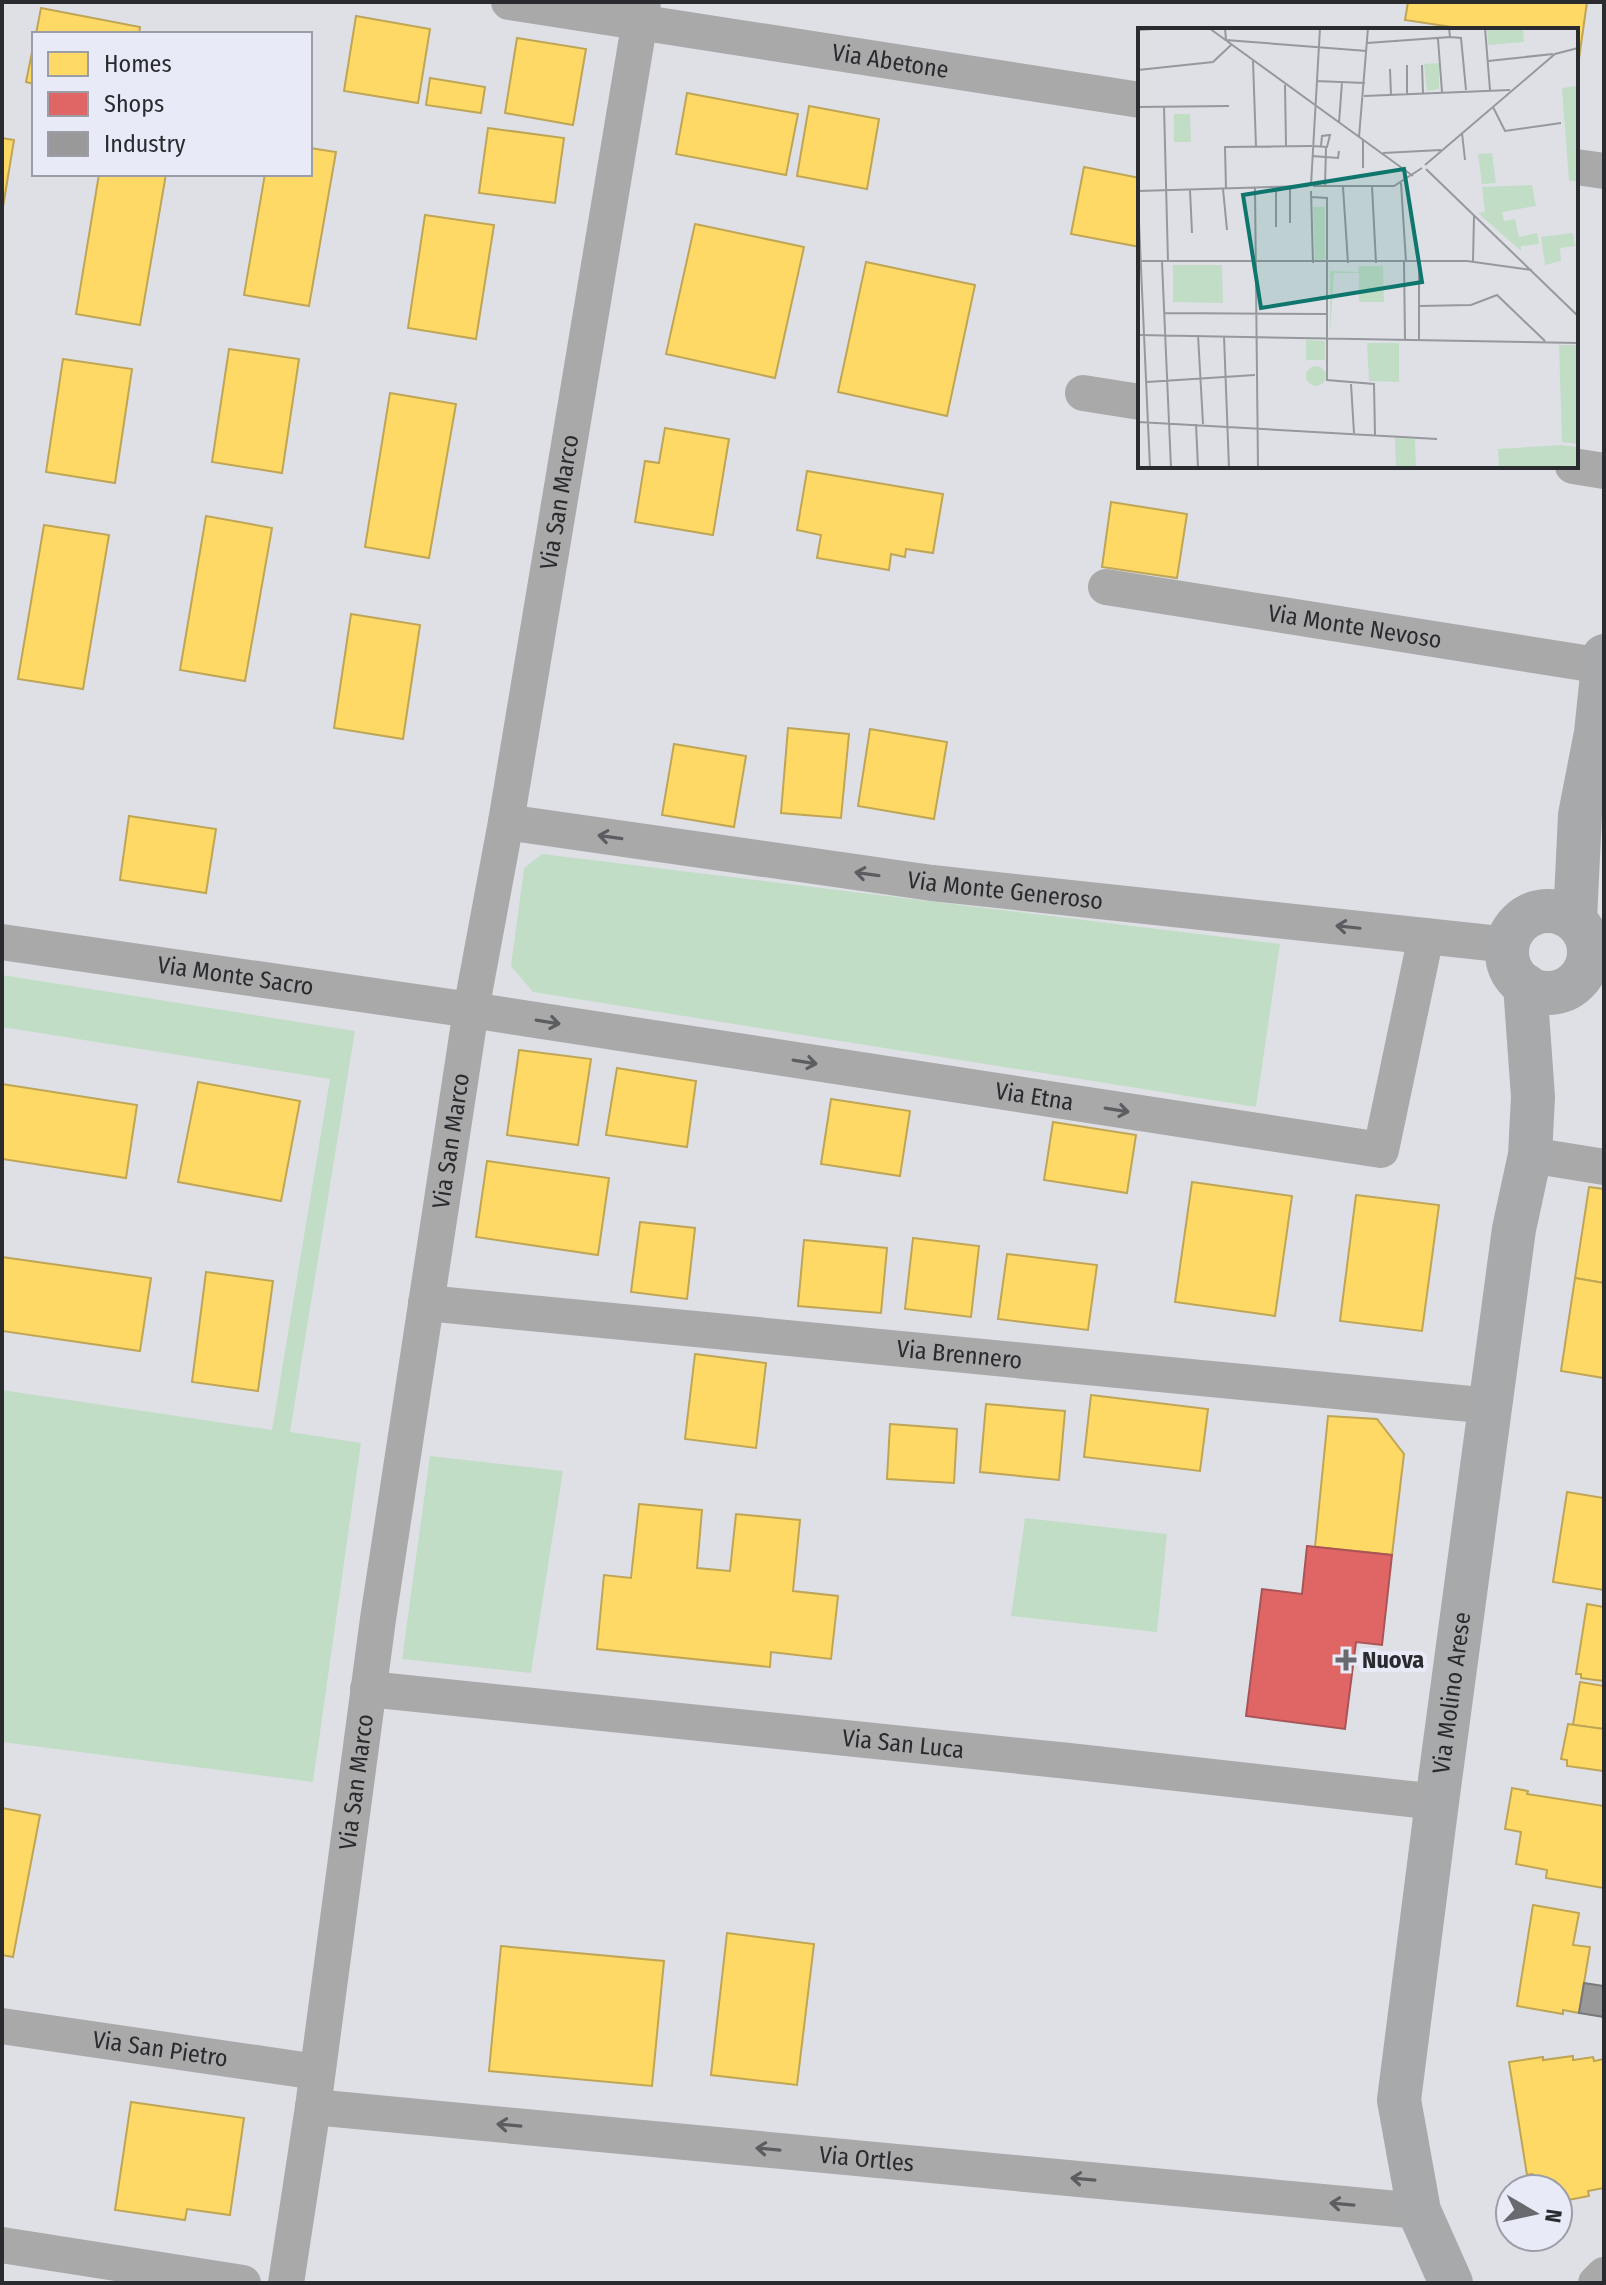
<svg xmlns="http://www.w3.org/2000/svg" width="1606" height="2285" viewBox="0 0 1606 2285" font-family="'Fira Sans Condensed',sans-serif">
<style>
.green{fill:#c2ddc6}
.homes{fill:#ffd966;stroke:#bfa556;stroke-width:2}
.shops{fill:#e06666;stroke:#a95456;stroke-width:2}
.industry{fill:#999;stroke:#777879;stroke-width:2}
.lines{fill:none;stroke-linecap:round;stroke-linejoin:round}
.street{stroke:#a9a9aa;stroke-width:36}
.secondary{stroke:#a8a9aa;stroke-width:44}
.oneway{stroke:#5c5d60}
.poi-dot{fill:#686a6f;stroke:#e8ebf7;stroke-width:3}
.labels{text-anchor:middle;stroke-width:8;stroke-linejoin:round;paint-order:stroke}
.street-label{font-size:24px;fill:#292b2f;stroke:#e8ebf7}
.poi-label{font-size:24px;font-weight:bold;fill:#292b2f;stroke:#e8ebf7;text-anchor:start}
.inset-road{fill:none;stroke:#96989d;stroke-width:2}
.view{fill:#0f766e;fill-opacity:0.15;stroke:#0f766e;stroke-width:4}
.inset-edge{fill:none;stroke:#292b2f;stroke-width:4}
</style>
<rect width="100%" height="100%" fill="#dee0e6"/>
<g class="green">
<polygon points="542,854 1280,944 1256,1107 533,992 511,966 524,868"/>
<polygon points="2,975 355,1031 290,1432 361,1443 313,1782 2,1742 2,1390 272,1430 330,1079 2,1027"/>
<polygon points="430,1456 563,1471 531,1673 402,1659"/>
<polygon points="1025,1518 1167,1534 1157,1632 1011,1616"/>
</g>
<g class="homes">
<polygon points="1408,2 1587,2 1576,80 1576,30 1451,30 1452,27 1405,20"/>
<polygon points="41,8 140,27 139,34 36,34"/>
<polygon points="356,16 430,29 418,103 344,91"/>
<polygon points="517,38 586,49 573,125 505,113"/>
<polygon points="34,42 34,84 26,82"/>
<polygon points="430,78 485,87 481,113 426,105"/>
<polygon points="687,93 798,114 786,175 676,154"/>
<polygon points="809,106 879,119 867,189 797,176"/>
<polygon points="488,128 564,138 555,203 479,193"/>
<polygon points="2,138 14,140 3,207 2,206"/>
<polygon points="310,148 336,152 309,306 244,295 265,174 310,174"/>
<polygon points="1084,167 1140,178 1140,247 1071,234"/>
<polygon points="99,174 166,174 140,325 76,314"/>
<polygon points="425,215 494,225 476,339 408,328"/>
<polygon points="695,224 804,247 775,378 666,354"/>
<polygon points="866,262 975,285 947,416 838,392"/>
<polygon points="229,349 299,359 282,473 212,462"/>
<polygon points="63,359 132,369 115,483 46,472"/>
<polygon points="390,393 456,404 429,558 365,547"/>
<polygon points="665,428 729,439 713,535 635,522 645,461 659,463"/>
<polygon points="807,471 943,494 933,553 906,549 905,557 891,554 889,570 817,558 821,535 797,530"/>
<polygon points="1111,502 1187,514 1177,578 1102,567"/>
<polygon points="206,516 272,528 245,681 180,670"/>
<polygon points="44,525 109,535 83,689 18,679"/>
<polygon points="351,614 420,625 403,739 334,728"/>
<polygon points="788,728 849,734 841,818 781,813"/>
<polygon points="870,729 947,742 934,819 858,806"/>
<polygon points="674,744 746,756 734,827 662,815"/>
<polygon points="129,816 216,829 206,893 120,880"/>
<polygon points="519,1050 591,1059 578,1145 507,1135"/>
<polygon points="617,1068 696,1081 687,1147 606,1135"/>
<polygon points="198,1082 300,1101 281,1201 178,1182"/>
<polygon points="2,1084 137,1105 126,1178 2,1159"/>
<polygon points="831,1099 910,1111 900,1176 821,1164"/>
<polygon points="1053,1122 1136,1135 1127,1193 1044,1180"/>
<polygon points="487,1161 609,1178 598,1255 476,1237"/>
<polygon points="1192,1182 1292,1196 1275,1316 1175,1302"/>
<polygon points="1589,1187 1604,1189 1604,1283 1575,1278"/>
<polygon points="1356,1195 1439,1205 1422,1331 1340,1321"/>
<polygon points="640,1222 695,1228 687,1299 631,1292"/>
<polygon points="913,1238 979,1246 971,1317 905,1309"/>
<polygon points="804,1240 887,1248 881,1313 798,1306"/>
<polygon points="1007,1254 1097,1265 1088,1330 998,1319"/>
<polygon points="2,1257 151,1278 140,1351 2,1331"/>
<polygon points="206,1272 273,1281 258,1391 192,1382"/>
<polygon points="1575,1278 1604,1283 1604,1378 1561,1371"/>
<polygon points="695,1354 766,1363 756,1448 685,1439"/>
<polygon points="1091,1395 1208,1409 1200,1471 1084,1457"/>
<polygon points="986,1404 1065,1411 1059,1480 980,1472"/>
<polygon points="1328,1416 1377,1419 1404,1454 1392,1555 1315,1547"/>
<polygon points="890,1424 957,1429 954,1483 887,1479"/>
<polygon points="1567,1492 1604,1498 1604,1590 1553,1582"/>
<polygon points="639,1504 702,1510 697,1568 730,1571 736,1514 800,1520 793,1591 838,1596 831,1659 771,1652 770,1667 597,1649 604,1575 631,1578"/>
<polygon points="1587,1604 1604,1607 1604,1681 1581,1678 1581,1674 1576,1674"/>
<polygon points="1580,1682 1604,1686 1604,1729 1573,1725"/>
<polygon points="1568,1724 1604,1729 1604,1771 1567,1766 1567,1760 1561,1759"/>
<polygon points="1512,1788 1528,1791 1527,1794 1604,1806 1604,1888 1546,1878 1547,1870 1516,1864 1521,1832 1505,1829"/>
<polygon points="2,1808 40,1815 13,1957 2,1955"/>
<polygon points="1533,1905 1579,1913 1573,1945 1590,1947 1579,2013 1563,2010 1563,2014 1517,2006"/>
<polygon points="727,1933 814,1944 797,2085 711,2075"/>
<polygon points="501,1946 664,1961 652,2086 489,2071"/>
<polygon points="1573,2056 1573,2060 1593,2057 1594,2061 1604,2059 1604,2188 1588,2191 1589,2196 1558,2202 1558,2189 1535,2189 1532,2174 1527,2175 1509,2062 1543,2057 1543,2060"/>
<polygon points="131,2102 244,2118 230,2215 187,2209 185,2220 115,2210"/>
</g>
<polygon class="shops" points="1307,1546 1392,1555 1382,1645 1356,1642 1345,1729 1246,1716 1262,1589 1302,1594"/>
<polygon class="industry" points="1584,1983 1604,1986 1604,2017 1579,2013"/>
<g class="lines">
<g class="street">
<path id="s1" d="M509,2L1140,100"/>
<polyline points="1576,167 1604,171"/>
<polyline points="1083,393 1140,402"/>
<polyline points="1573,466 1604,471"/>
<path id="s2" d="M1106,587L1603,666"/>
<path id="s3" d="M506,822L932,883L1509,945"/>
<path id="s4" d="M2,942L471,1010L1381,1150L1426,936"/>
<polyline points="1589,957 1604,959"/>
<polyline points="1530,1155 1604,1167"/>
<path id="s5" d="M426,1303L1491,1406"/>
<path id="s6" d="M368,1689L1069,1761L1437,1802"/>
<path id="s7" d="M2,2026L317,2072"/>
<path id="s8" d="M313,2107L1419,2211"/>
<polyline points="2,2245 243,2283"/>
<path id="s9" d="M286,2283L313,2107L378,1619L471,1010L506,822L643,2"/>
<polyline points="1596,2283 1604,2275"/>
</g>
<g class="secondary">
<circle cx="1548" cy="952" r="41"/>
<polyline points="1575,920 1580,815 1596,733 1604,656"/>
<path id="s10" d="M1451,2283L1419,2211L1399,2100L1437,1802L1514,1229L1530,1155L1533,1097L1525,985"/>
</g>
</g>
<defs><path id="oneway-shaft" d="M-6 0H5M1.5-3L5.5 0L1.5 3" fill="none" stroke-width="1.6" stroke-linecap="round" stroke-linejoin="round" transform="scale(2)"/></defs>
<g class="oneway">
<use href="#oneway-shaft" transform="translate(610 837) rotate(-172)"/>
<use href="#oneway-shaft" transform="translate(867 874) rotate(-172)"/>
<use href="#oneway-shaft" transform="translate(1348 927) rotate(-174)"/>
<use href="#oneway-shaft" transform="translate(548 1022) rotate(9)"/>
<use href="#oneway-shaft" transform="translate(805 1062) rotate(9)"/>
<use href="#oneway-shaft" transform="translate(1117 1110) rotate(9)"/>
<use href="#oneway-shaft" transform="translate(509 2125) rotate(-175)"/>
<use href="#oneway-shaft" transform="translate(768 2149) rotate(-175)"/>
<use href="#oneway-shaft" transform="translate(1083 2179) rotate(-175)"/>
<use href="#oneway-shaft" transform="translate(1342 2204) rotate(-175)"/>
</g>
<path class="poi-dot" d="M1342 1648h8v8h8v8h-8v8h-8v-8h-8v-8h8z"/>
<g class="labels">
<g class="street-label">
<text dy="8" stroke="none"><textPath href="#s1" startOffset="386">Via Abetone</textPath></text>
<text dy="8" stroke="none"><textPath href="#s9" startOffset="1802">Via San Marco</textPath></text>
<text dy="8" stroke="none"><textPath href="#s2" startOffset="252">Via Monte Nevoso</textPath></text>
<text dy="8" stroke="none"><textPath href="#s3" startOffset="504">Via Monte Generoso</textPath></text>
<text dy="8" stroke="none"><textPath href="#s4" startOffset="236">Via Monte Sacro</textPath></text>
<text dy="8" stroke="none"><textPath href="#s4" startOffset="1044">Via Etna</textPath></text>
<text dy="8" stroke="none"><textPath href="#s9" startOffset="1154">Via San Marco</textPath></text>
<text dy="8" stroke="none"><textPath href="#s5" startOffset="536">Via Brennero</textPath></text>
<text dy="8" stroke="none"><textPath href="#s10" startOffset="602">Via Molino Arese</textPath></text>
<text dy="8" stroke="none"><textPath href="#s6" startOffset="538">Via San Luca</textPath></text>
<text dy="8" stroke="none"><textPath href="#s9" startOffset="506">Via San Marco</textPath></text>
<text dy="8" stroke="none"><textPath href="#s7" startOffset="160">Via San Pietro</textPath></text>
<text dy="8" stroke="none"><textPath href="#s8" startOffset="556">Via Ortles</textPath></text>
</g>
<g class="poi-label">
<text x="1362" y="1668">Nuova</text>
</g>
</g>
<g transform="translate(1138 28)">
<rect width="440" height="440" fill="#dee0e6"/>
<path d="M349,0H385L386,14L350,17ZM301,35V61L289,63L286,36ZM440,58V153H431L424,60ZM36,86H52L53,114H36ZM354,125L358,155L344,156L340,126ZM394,157L398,178L364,184L366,193L377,191L381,209L399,205L401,216L383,218V223L340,185L347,184L344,159ZM175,179H187V231L177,232ZM435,205L437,218L422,220L423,233L407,237L403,209ZM35,237H84L85,275L35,274ZM221,238H245L246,274H221V245H196L192,307V243L220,244ZM168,312L187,313V332H168ZM229,315H261V354L231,353ZM421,317H440V416L424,414ZM168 348a10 10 0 1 1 20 0a10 10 0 1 1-20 0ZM257,410L277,411L278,440H258ZM423,417L440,419V440H361L360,421Z" fill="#c2ddc6"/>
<path class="inset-road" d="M71,0L275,148M87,0L88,12L229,23M347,0L352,62M0,2L32,0M312,9L323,10L328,62M300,11L304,64M229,15L312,9L311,0M115,33L118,119M350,33L415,26M269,37V66M284,37L285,65M252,41L253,67M0,42L75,34L93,17M178,53L227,55M147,57L148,118M226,68L372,62M26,78L30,234M0,79L91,78M355,79L367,103L423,95M201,95L204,54M324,105L327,132M221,109L230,0M175,118L189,119L192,107L184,108L183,118M245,125L303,122M174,128L200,130L201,123M287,137L417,26L440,20M225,140V112M288,141L440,288M263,155L268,234M173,157L182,0M175,158H256L284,140M234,158L238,235M138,159V199M152,159V195M187,159L188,119M205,159L210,235M117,160L120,440M85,161L89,202M88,161L87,119L174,118M52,162L54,205M0,163L170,158M173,163L175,235M173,169L189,170V352L236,356L237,407M0,173L12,440M0,233H329L394,242M335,233L336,188M24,234L33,440M266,234L267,311M281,278L333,277L359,267L407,313M26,285L189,286M0,307L440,315M60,307L65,396M86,308L91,440M281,312V234M9,354L117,347M213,356L216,405M0,394L299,411M58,396L60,440"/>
<path class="view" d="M266,141L284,254L123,280L105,167Z"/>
<rect width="440" height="440" class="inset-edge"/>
</g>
<rect width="1606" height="2285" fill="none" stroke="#292b2f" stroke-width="8"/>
<rect x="32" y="32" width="280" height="144" fill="#e8ebf7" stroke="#9c9ea7" stroke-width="2"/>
<rect x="48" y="52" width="40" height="24" fill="#ffd966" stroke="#9c9ea7" stroke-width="2"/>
<text x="104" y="72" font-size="24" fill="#292b2f">Homes</text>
<rect x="48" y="92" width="40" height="24" fill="#e06666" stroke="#9c9ea7" stroke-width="2"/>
<text x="104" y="112" font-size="24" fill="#292b2f">Shops</text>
<rect x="48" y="132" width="40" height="24" fill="#999999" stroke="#9c9ea7" stroke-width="2"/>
<text x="104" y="152" font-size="24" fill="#292b2f">Industry</text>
<g transform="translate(1534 2213) rotate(99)"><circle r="38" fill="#e8ebf7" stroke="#9c9ea7" stroke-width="2"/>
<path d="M0-6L14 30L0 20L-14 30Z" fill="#686a6f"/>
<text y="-12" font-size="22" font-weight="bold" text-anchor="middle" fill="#292b2f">N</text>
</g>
</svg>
